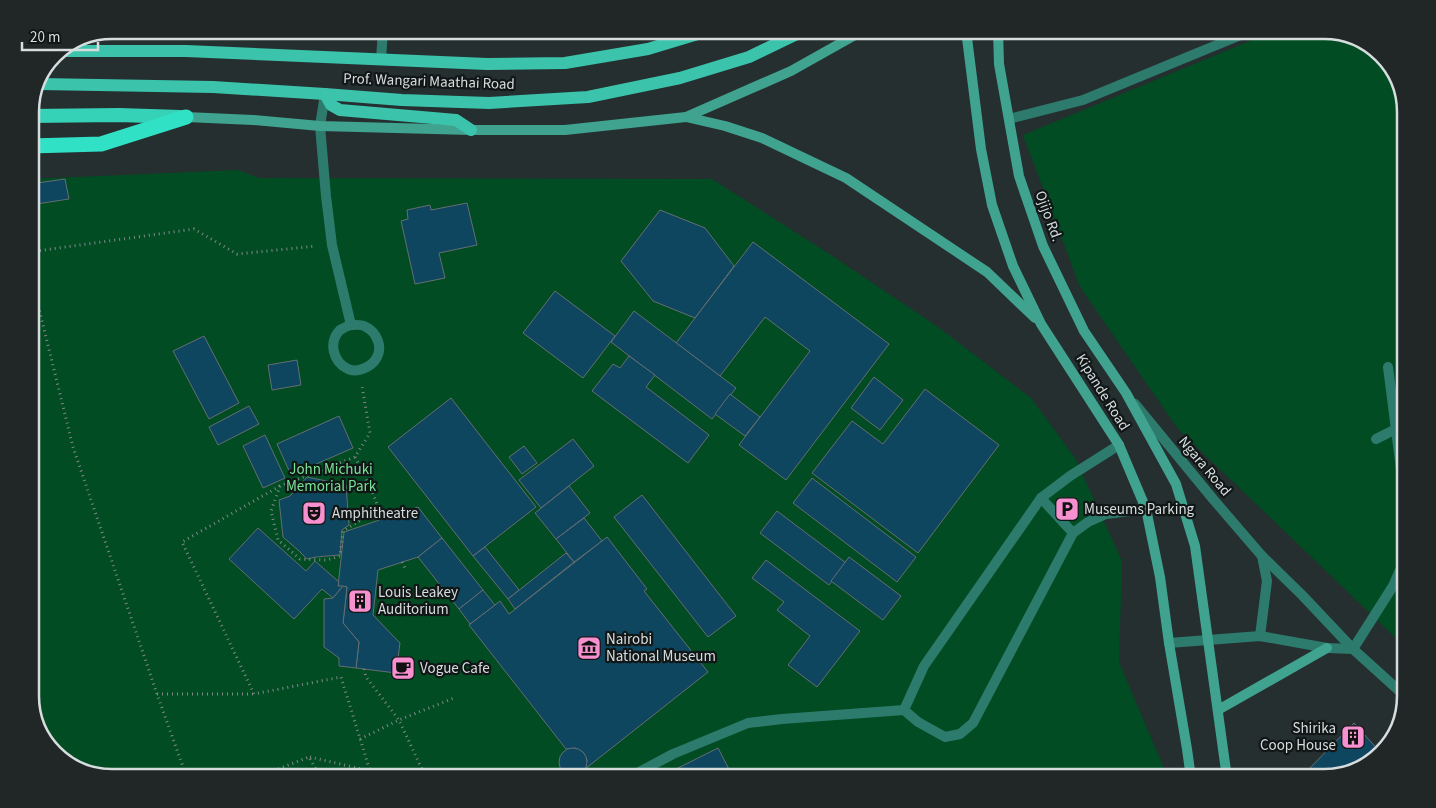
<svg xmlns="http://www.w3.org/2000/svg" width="1436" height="808" viewBox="0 0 1436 808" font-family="'Source Sans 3',sans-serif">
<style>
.green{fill:#014c22}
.building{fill:#0e455f;stroke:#656e73}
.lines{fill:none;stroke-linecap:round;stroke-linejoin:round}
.path{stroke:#808889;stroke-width:3;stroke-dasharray:1 4;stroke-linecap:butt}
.service{stroke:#2d7b6d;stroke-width:10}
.minor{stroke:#2d7b6d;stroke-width:10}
.secondary{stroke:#40a390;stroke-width:10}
.primary{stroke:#3bc3ac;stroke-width:12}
.trunk{stroke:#36d2b8;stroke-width:14}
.motorway{stroke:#30e1c5;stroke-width:15}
.labels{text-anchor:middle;stroke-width:4.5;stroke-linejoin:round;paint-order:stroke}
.street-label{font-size:15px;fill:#d7ddde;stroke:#111616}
.park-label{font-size:15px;fill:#78e397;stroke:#111616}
.poi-label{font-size:15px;fill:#d7ddde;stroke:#111616;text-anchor:start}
.rim{fill:none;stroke:#d7ddde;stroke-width:2.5}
</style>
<rect width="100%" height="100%" fill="#252f30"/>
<g class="green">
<polygon points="1276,30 1324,30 1365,41 1395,71 1406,107 1406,577 1404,581 1406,583 1406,648 1178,429 1080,287 1023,135"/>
<polygon points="238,170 259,178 712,179 828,253 938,327 1031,398 1075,458 1122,561 1119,662 1168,778 112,778 71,767 41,737 30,701 30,179"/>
</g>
<g class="building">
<polygon points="65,179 69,199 30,205 30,184"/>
<polygon points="467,203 477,245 439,253 445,278 415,284 401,221 408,219 407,210 430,205 431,210"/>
<polygon points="660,210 705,228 734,266 695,318 653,301 621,261"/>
<polygon points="753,242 889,344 786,480 739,445 810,351 765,317 720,376 676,343"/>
<polygon points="555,291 615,336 583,378 523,333"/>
<polygon points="634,311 736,388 712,419 611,342"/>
<polygon points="204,336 239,403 209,419 173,351"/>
<polygon points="629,356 655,375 646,387 709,435 688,463 592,391 613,364 620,368"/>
<polygon points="297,360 301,385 272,390 268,365"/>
<polygon points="874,377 903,400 880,430 851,408"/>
<polygon points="925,389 999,445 918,553 812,473 852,421 883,444"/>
<polygon points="730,394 760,417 745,436 715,414"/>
<polygon points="451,398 536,507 473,556 388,447"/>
<polygon points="249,406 259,424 218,445 209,427"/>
<polygon points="339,416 353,448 291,475 277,444"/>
<polygon points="265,435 285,478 263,488 243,446"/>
<polygon points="573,439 594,466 541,508 519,480"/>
<polygon points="524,446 537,463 522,474 509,457"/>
<polygon points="307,477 346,485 349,525 342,530 340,555 316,557 307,559 298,550 283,537 279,500 290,496"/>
<polygon points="812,478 916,557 897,582 793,503"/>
<polygon points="569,486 590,513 556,539 535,513"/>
<polygon points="642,495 736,616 708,637 614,517"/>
<polygon points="418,507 442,538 418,557 378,570 373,615 400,643 396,673 356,668 359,642 343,623 347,587 338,586 344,532"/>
<polygon points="777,511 846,563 829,585 760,533"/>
<polygon points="584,518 602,541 574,562 556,539"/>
<polygon points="258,528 306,571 315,561 339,582 338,586 343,586 333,598 322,589 294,619 229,559"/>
<polygon points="607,537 647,589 644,591 708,672 585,769 587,760 583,752 575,748 566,749 469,625 500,601 509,614"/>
<polygon points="442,538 483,590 459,609 418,557"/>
<polygon points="485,547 519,590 508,599 473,556"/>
<polygon points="566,553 574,562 515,609 508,599"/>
<polygon points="849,557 901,596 883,620 831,581"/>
<polygon points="766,560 860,631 817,687 788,665 810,636 777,610 784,602 752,578"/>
<polygon points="343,586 347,587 343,623 359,642 356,668 339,666 339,658 324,647 324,599 333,598"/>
<polygon points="483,590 495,605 470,624 459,609"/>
<polygon points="1354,723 1380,752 1365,767 1324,778 1303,778 1303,775"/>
<circle cx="573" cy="762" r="14"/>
<polygon points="718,748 733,777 730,778 663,778 662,776"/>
</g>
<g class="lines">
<g class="path">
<polyline points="30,252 194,229 237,254 316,246"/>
<polyline points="30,272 73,447 157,694 187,778"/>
<polyline points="355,457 373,494 379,509 343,531 340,556 327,560 300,559 278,540 271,511 280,486 355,457 370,433 362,386"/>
<polyline points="280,486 182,542 254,694 341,677 370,771"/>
<polyline points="402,562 405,568"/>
<polyline points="364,669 366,677 399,720 426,778"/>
<polyline points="157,694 254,694"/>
<polyline points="360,739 399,720 454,698"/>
<polyline points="310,757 370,771 383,778"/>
<polyline points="255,778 309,757 321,778"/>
</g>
<g class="service">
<path d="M325,94L320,126L326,196L332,245L351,325C347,326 343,328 340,330C328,342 333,362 348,369C354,372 361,370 367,367C371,365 375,361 377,357C383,346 376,332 366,327C362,324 356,325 351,325"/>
<polyline points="1009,119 1083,100 1253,30"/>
<polyline points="1388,367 1406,508"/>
<polyline points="1376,439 1396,429"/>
<polyline points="1041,498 1073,533"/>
<polyline points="1353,649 1393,586 1404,561 1406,518"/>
<polyline points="904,710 924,666 1041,498 1070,476 1119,445"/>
<polyline points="628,778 673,754 748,723 782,719 904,710 918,722 945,737 960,734 973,723 1073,533 1088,522 1106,514 1146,509"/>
</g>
<g class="minor">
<polyline points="381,60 383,30"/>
<polyline points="1135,404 1213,499 1262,556 1302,595 1353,649 1406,697"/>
<polyline points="1260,636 1267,581 1262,556"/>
<polyline points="1169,643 1260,636 1327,648 1353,649"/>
</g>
<g class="secondary">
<polyline points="410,30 551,32 562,30"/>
<polyline points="966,30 981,149 992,205 1013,266 1041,324 1119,445 1146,509 1160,577 1169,643 1187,749 1191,778"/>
<polyline points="998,30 999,64 1019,176 1043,246 1084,331 1126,393 1176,484 1195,546 1227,778"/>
<polyline points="186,117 253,120 320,126 471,130 565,130 686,117 791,71 864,30"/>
<polyline points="686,117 725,126 762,138 846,178 987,272 1035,318"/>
<polyline points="1218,710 1327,648"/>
</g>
<g class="primary">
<polyline points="61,51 186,51 487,64 565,63 648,49 711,30"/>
<polyline points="40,84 213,87 325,94 402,100 489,103 588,97 680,78 749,57 805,30"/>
<polyline points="325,94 331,105 340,110 456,120 471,130"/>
</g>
<polyline class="trunk" points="30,116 119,115 180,117"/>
<polyline class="motorway" points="30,146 101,144 186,117"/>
</g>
<defs>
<g id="parking-square" transform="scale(1.25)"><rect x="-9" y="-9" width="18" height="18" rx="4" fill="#f790ce" stroke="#111616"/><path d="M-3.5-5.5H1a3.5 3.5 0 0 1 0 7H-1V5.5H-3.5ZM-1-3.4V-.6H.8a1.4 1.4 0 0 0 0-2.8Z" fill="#111"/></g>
<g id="theatre-square" transform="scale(1.25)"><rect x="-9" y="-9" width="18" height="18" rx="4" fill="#f790ce" stroke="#111616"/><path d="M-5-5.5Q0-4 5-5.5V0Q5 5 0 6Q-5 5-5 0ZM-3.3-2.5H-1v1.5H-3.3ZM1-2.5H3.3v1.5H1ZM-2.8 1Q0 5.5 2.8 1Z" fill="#111"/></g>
<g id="building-square" transform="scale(1.25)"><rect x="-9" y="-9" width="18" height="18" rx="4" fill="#f790ce" stroke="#111616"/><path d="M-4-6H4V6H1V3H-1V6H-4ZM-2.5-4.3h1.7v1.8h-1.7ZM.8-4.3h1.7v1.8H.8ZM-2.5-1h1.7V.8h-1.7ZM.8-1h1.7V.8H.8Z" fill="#111"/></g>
<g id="museum-square" transform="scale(1.25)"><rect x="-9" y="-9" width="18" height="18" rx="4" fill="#f790ce" stroke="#111616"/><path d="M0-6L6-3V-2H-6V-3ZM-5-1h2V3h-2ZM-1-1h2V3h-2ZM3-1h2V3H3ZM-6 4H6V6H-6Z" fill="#111"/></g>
<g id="cafe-square" transform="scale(1.25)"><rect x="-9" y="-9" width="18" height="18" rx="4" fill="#f790ce" stroke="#111616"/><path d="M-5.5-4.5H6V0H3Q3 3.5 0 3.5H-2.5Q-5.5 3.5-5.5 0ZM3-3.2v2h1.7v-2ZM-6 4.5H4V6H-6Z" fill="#111"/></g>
</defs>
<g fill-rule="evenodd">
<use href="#parking-square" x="1067" y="509"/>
<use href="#theatre-square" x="314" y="513"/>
<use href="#building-square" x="360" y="601"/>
<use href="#museum-square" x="589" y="648"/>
<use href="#cafe-square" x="403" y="668"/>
<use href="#building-square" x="1353" y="737"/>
</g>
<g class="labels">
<g class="street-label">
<text transform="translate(429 81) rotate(2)" y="5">Prof. Wangari Maathai Road</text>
<text transform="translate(1049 216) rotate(70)" y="5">Ojijo Rd.</text>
<text transform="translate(1103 392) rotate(58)" y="5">Kipande Road</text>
<text transform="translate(1205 466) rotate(50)" y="5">Ngara Road</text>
</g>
<g class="park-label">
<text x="331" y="474">John Michuki<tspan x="331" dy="17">Memorial Park</tspan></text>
</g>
<g class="poi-label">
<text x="1084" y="514">Museums Parking</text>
<text x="332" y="518">Amphitheatre</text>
<text x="378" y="597">Louis Leakey<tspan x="378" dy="17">Auditorium</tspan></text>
<text x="606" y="644">Nairobi<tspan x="606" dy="17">National Museum</tspan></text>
<text x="420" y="673">Vogue Cafe</text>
<text x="1336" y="733" text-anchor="end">Shirika<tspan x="1336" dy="17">Coop House</tspan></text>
</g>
</g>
<path d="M0 0H1436V808H0ZM112 39H1324A73 73 0 0 1 1397 112V696A73 73 0 0 1 1324 769H112A73 73 0 0 1 39 696V112A73 73 0 0 1 112 39Z" fill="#212626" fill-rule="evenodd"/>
<path class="rim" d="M112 39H1324A73 73 0 0 1 1397 112V696A73 73 0 0 1 1324 769H112A73 73 0 0 1 39 696V112A73 73 0 0 1 112 39Z"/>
<path d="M22 42v8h76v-8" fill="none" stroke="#d7ddde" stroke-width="2.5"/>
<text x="30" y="42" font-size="15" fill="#d7ddde" stroke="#111616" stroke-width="4" paint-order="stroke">20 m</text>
</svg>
